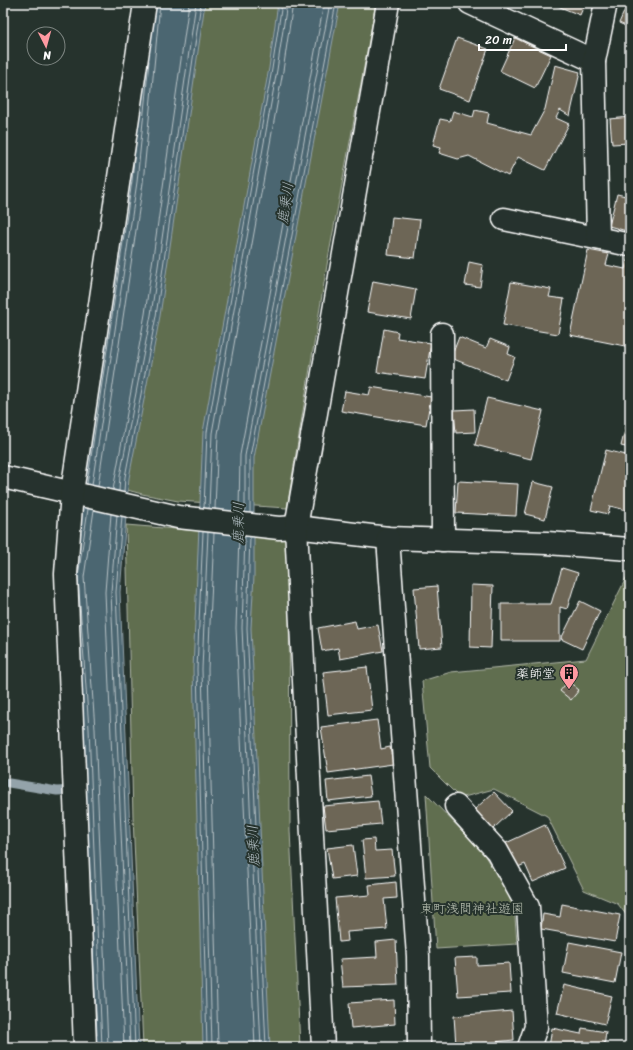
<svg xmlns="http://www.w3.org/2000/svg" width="633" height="1050" viewBox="0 0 633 1050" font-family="Sriracha,'Klee One',sans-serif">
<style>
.green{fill:#606e50;stroke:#b0b6a8}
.water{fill:#4c6671;stroke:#94a3aa}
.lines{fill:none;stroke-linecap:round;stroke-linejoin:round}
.shore{stroke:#b7c2c6;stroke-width:1}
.stream{stroke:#94a3aa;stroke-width:9}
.building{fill:#6d6656;stroke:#fff}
.minor-casing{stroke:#fff;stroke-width:25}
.minor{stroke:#26332d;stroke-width:22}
.labels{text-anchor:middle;stroke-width:4;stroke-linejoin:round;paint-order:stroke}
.poi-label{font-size:13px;fill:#fff;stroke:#26332d;text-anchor:end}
.park-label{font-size:13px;fill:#b7beb0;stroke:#26332d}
.water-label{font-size:14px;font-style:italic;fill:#aebabf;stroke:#26332d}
</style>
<rect width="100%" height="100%" fill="#26332d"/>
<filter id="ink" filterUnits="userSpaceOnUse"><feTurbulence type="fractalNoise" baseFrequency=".025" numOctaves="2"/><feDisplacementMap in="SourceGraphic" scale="8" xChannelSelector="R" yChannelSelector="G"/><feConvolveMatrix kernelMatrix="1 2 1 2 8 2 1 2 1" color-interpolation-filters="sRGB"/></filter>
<g filter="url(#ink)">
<g class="green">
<polygon points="164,3 376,3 328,259 287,508 178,501 142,494 90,480"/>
<polygon points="126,525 289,538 290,830 300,1047 143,1047 133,817"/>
<polygon points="630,570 630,920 618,904 584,890 547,816 494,789 460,798 430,768 422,681 451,672 586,659"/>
<polygon points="426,794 482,851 514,904 517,944 436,949"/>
</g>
<g class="water">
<polygon points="145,3 205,3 160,316 129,478 120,592 139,1047 93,1047 69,577"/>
<polygon points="278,3 340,3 254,458 254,576 251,628 270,1047 203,1047 193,669 203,432 269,68"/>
</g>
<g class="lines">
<g class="shore">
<polyline points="87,484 132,181 135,149"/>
<polyline points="92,485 137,182 149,61"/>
<polyline points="98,486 143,183 160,3"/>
<polyline points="113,490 145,314 189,3"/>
<polyline points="119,491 120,476 151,315 196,3"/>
<polyline points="124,492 125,477 156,316 201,3"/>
<polyline points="204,508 207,432 272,69 282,3"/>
<polyline points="209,508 212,433 277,70 287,3"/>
<polyline points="88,509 78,577 89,729 102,1047"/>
<polyline points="215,509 218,434 283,71 293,3"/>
<polyline points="94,510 84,577 95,729 108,1047"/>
<polyline points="239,512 240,455 324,3"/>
<polyline points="245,512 245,456 330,3"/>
<polyline points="250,513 250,457 336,3"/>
<polyline points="111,514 105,592 124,1047"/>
<polyline points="117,515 111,592 130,1047"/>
<polyline points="122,516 116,592 135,1047"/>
<polyline points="203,532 197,669 207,1047"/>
<polyline points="208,532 202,669 212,1047"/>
<polyline points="214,533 208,669 218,1047"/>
<polyline points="239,536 236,628 255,1047"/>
<polyline points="245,536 242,628 261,1047"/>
<polyline points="250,537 247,628 266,1047"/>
<polyline points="89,857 97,1035"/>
</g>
<polyline class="stream" points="3,782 57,791 75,790"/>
</g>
<g class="building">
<polygon points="555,3 585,3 580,15 555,5"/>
<polygon points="628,3 630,3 630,28 619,23"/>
<polygon points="457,38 488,49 470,100 439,89"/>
<polygon points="515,38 551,55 535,88 500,71"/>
<polygon points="555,65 580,72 570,116 560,110 556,118 569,124 545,170 518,157 508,176 469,156 458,159 439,153 441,147 433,145 440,119 450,121 453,111 473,117 475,110 489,113 487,123 531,135 545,109"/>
<polygon points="630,117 630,143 612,144 610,119"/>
<polygon points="617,194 630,197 630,232 609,226"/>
<polygon points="392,217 420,220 415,258 388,255"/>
<polygon points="588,250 609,254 606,265 625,269 628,255 630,256 630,347 570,335"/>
<polygon points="469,262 483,265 480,287 465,285"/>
<polygon points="373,281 416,289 411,319 367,312"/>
<polygon points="511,282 551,289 549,297 564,299 558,334 503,325"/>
<polygon points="384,329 398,332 397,338 431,343 425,379 377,372"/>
<polygon points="459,337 486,348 490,339 510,347 508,354 515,357 506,380 451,358"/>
<polygon points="371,387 431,397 426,425 341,411 345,391 369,395"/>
<polygon points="487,398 543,411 531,459 475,445"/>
<polygon points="474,409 475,432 456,433 454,410"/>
<polygon points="626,426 630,427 630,448 621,446"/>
<polygon points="606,450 630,456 630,511 610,506 608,514 591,510"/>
<polygon points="458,481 518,484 516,516 456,513"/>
<polygon points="533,482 553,487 545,519 525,514"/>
<polygon points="562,568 578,573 567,609 560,607 560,641 501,641 501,604 551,604"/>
<polygon points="471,585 493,586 491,648 470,647"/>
<polygon points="437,586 442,647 419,649 414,588"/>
<polygon points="580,601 600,611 582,649 561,639"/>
<polygon points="355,621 357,629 378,625 383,651 340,659 338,648 322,651 318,628"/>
<polygon points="367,667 372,710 328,715 323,672"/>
<polygon points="568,681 579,690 571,700 560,691"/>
<polygon points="377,720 381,749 390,747 393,764 328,773 321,727"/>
<polygon points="368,776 371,796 328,801 326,781"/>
<polygon points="494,792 512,811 493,829 474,810"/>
<polygon points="378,801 381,824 326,829 323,806"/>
<polygon points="545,825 565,868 533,882 525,864 518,867 506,843"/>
<polygon points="374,839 375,851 392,850 395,876 366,878 362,840"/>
<polygon points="353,845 357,876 332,879 327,848"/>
<polygon points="396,882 397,898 384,899 387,929 347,932 348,941 339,942 335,898 370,895 369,885"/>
<polygon points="562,904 620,915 615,942 541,929 543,914 560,917"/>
<polygon points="396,940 398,985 343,987 340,959 377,957 376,942"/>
<polygon points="569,942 621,952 615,983 563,973"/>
<polygon points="477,957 477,965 509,963 511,993 458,996 455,958"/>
<polygon points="564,985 612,996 605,1024 557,1013"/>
<polygon points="394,1000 395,1024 351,1028 349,1003"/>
<polygon points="512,1011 514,1040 456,1046 454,1016"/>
<polygon points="552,1028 581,1034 582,1028 606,1032 604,1047 549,1047"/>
<polygon points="402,1045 402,1047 371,1047"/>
</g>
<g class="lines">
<g class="minor-casing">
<g id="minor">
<polyline points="470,3 594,61"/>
<polyline points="504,219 630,245"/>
<polyline points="598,238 594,61 606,3"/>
<polyline points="442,334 443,540"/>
<polyline points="3,477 178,517 279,528 296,527 388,538 547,543 630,549"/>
<polyline points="388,538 418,956 419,1047"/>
<polyline points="456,806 497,851 528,907 536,1027 529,1047"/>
<polyline points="85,1047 66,574 72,492 145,3"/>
<polyline points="323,1047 296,527 388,3"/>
</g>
</g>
<use href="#minor" class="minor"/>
</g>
</g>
<defs>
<g id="building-pin" transform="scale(1)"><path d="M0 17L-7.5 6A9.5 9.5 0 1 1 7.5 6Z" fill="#ff9aa2" stroke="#26332d"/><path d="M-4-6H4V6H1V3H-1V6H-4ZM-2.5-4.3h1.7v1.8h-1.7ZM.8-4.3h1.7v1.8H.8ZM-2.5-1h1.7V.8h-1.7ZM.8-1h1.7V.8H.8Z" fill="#111"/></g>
</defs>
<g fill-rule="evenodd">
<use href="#building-pin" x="569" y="673"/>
</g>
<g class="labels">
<g class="poi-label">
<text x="555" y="678">薬師堂</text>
</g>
<g class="park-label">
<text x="472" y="913">東町浅間神社遊園</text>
</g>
<g class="water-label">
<text transform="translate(285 203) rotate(-82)" y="5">鹿乗川</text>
<text transform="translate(238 523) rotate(-89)" y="5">鹿乗川</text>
<text transform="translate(253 846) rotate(-93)" y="5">鹿乗川</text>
</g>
</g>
<rect width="633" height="1050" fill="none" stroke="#26332d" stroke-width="16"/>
<rect x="8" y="8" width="617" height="1034" fill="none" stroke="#fff" stroke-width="1.5" filter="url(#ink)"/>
<g transform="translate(46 46) rotate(174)"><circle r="19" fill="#26332d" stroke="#7d8581"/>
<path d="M0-3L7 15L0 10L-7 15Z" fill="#ff9aa2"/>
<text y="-6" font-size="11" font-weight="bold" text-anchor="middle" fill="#ffffff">N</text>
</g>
<path d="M479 44v6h87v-6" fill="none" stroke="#ffffff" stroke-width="2"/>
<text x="485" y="44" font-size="12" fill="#ffffff" stroke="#26332d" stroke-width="3" paint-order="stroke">20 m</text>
</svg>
